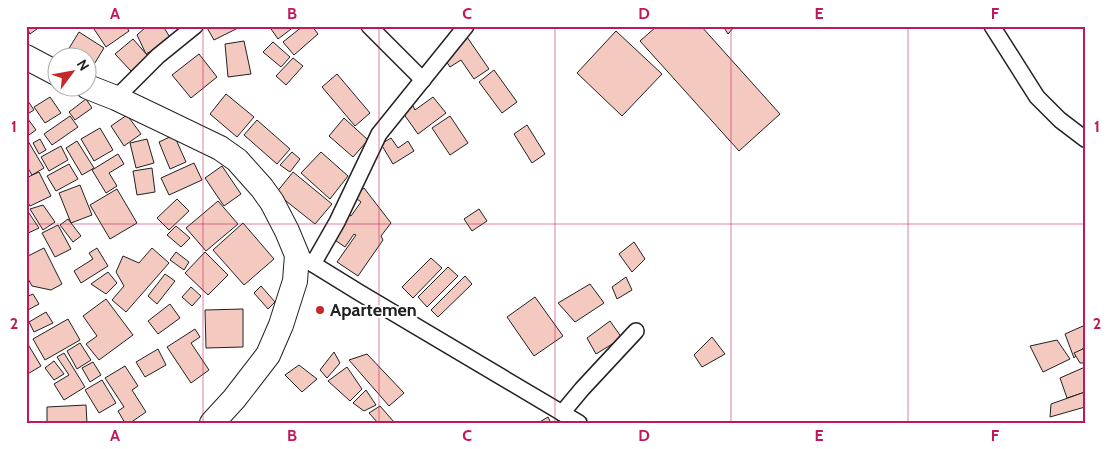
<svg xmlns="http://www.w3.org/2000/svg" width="1111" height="449" viewBox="0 0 1111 449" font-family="Cabin,sans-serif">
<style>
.building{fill:#f3c9c0;stroke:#222}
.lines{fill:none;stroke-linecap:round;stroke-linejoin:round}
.minor-casing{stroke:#222;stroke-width:18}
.primary-casing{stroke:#222;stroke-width:26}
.minor{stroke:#fff;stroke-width:15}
.primary{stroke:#fff;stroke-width:24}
.grid{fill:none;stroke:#c2185b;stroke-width:1;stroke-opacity:0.55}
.poi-dot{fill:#c62828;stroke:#fff;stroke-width:2}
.labels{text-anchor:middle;stroke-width:4;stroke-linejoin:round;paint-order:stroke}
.poi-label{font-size:18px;font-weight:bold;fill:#222;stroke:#fff;text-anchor:start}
.neatline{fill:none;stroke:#c2185b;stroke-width:2}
.grid-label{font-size:16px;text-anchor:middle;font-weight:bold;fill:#c2185b}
</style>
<rect width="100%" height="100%" fill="#fff"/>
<g class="building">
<polygon points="26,26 41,26 30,34"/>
<polygon points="98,26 126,26 129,31 106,47 94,29"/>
<polygon points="147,26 163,26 171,39 146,54 137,35"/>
<polygon points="206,26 238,26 238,28 214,40"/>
<polygon points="269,26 295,26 278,39"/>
<polygon points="303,26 312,26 318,34 294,55 283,42"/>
<polygon points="657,26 701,26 780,114 739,151 640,41"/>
<polygon points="723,26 735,26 728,34"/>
<polygon points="616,31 662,74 622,116 577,73"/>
<polygon points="79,32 104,48 93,66 88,63 88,58 80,58 68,50"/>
<polygon points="467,37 489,69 474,79 461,60 450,67 442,55"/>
<polygon points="133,39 148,56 131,71 115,54"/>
<polygon points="244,41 251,74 228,77 225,44"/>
<polygon points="273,42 290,57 281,67 263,52"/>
<polygon points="199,54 217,77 191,98 172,75"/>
<polygon points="293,58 303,66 286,85 276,76"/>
<polygon points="494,70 517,102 502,113 479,82"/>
<polygon points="337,74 370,113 355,126 322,87"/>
<polygon points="226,94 254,117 237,137 210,114"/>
<polygon points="50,97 61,113 45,123 34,107"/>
<polygon points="433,97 446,113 418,134 403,113 413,106 415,110"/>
<polygon points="26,98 34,110 26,115"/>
<polygon points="86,99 92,108 75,120 69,112"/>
<polygon points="127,115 141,134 124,146 111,126"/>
<polygon points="70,116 78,127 52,145 44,134"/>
<polygon points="450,116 468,143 450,155 432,128"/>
<polygon points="344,118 368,140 353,157 329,136"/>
<polygon points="28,119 36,130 26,137 26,120"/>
<polygon points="257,120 290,149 277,164 244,135"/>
<polygon points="527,125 545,154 532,163 514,134"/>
<polygon points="100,128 113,150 94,161 81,139"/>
<polygon points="174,135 186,162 170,169 159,142"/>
<polygon points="391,138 398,148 408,141 414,151 393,164 381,144"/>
<polygon points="40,139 46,150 39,154 33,143"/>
<polygon points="147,139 154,163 136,168 130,143"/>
<polygon points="26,141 28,141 44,168 32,175 26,165"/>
<polygon points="77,141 94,168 82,175 66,148"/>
<polygon points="61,146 68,160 49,171 41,157"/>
<polygon points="292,152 300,159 290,172 280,165"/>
<polygon points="321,152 348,176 330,199 301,173"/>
<polygon points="118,154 124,164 109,173 117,186 106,193 92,170"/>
<polygon points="194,163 202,180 169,195 161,178"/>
<polygon points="69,164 78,179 56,191 47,176"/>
<polygon points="222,166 241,194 224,206 205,178"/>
<polygon points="152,168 155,192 137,195 133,171"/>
<polygon points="39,172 51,196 30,206 26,199 26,178"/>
<polygon points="293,172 332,204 315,224 276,193"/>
<polygon points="80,185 92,215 71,223 59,193"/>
<polygon points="364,188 391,223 381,236 383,240 358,276 337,262 356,235 354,234 345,247 329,236 345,212 351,216 361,202 353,196"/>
<polygon points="117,189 137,223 110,239 90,205"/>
<polygon points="177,199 189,211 169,230 157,218"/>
<polygon points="218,201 238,224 206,251 186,228"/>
<polygon points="43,205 55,222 43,230 30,209"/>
<polygon points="479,209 487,221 472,231 464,219"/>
<polygon points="26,210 27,210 39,228 26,234"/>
<polygon points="68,219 81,236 73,242 60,225"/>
<polygon points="243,223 274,259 244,285 213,250"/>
<polygon points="58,225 71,249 55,257 42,233"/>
<polygon points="176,226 190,238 181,247 167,235"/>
<polygon points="634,242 645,259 632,272 619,254"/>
<polygon points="44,248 62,284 51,290 32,286 26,275 26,257"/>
<polygon points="97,248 108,266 81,283 74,271 93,259 89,253"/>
<polygon points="152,248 169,263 126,312 112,300 124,286 116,272 123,256 139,263"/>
<polygon points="176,252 189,262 184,270 170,260"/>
<polygon points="205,252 228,275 208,295 185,273"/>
<polygon points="431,258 442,268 413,298 402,287"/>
<polygon points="448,267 458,276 427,307 418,297"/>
<polygon points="108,272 117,283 106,294 91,284"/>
<polygon points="165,274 175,281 157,304 148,296"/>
<polygon points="465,276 472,284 438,317 431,310"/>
<polygon points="626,277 632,290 617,299 612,287"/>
<polygon points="590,284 604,303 575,322 558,303"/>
<polygon points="261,286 275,302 268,309 254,293"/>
<polygon points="191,287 201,296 192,306 182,297"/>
<polygon points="33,294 39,304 26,311 26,297"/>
<polygon points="535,297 563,336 534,356 507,317"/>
<polygon points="106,299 133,335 99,360 86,344 97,336 83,316"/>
<polygon points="170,304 180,318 158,334 148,321"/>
<polygon points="243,309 243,347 206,348 205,310"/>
<polygon points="46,312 53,323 34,332 29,322"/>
<polygon points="68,319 80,340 45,360 33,339"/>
<polygon points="610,321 622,338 596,354 587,338"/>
<polygon points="1083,326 1085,330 1085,346 1074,358 1065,334"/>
<polygon points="195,329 200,337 191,343 209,370 191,383 167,347"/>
<polygon points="712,337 725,354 702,367 694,355"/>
<polygon points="1057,340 1070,359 1043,372 1030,346"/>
<polygon points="26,341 41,366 26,375"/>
<polygon points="80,343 91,360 77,369 67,351"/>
<polygon points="1085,348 1085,363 1080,363 1074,353"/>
<polygon points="158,349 166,365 145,377 136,362"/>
<polygon points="334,352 340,363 327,378 320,370"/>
<polygon points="64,353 85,387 64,400 54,384 69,375 57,357"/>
<polygon points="367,354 404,393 389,406 349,360"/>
<polygon points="54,361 64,374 54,380 45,368"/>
<polygon points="93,362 101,375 90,382 82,368"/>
<polygon points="299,365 317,379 302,392 285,375"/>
<polygon points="125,366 138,386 132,390 146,412 130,423 125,423 118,411 124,407 105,378"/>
<polygon points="347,367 362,389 350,401 328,381"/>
<polygon points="1085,367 1085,392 1067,398 1060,378"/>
<polygon points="102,380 116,403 99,413 85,390"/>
<polygon points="366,390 376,405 364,411 353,403"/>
<polygon points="1085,392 1085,407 1050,417 1051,404"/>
<polygon points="86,405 87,423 47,423 47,407"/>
<polygon points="380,406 394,422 378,423 369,413"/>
<polygon points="548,417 551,423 538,423"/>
</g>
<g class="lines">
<g class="minor-casing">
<g id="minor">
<polyline points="369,26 423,80"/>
<polyline points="992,26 1037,97 1060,120 1085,139"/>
<polyline points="116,98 158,56 195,26"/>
<polyline points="297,255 313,264 360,293 579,423"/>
<polyline points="313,264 337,222 379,134 466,26"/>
<polyline points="562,413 582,389 636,331"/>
</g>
</g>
<g class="primary-casing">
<g id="primary">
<polyline points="26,57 58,74"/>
<polyline points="88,87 116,98 162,120 220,148 237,160 262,188 272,202 287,231 297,255 295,281 281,325 268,355 234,399 212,423"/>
</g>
</g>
<use href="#minor" class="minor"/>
<use href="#primary" class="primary"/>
</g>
<path class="grid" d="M203,26V423M379,26V423M555,26V423M731,26V423M908,26V423M26,224H1085"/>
<circle class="poi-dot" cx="320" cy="310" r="5"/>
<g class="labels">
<g class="poi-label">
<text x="330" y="316">Apartemen</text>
</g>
</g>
<rect width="1111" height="449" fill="none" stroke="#ffffff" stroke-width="55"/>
<g transform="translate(72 72) rotate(58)"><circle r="24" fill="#ffffff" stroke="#a7a7a7"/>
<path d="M0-4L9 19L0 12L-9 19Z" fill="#c62828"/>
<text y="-8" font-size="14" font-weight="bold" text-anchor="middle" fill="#222222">N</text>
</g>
<rect x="28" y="28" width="1056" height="394" class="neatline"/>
<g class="grid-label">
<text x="115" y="19">A</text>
<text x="292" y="19">B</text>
<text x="467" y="19">C</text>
<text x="644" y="19">D</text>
<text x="819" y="19">E</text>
<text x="995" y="19">F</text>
<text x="14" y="132">1</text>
<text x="1097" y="132">1</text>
<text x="14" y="329">2</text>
<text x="1097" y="329">2</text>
<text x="115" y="441">A</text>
<text x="292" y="441">B</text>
<text x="467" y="441">C</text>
<text x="644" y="441">D</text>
<text x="819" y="441">E</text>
<text x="995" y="441">F</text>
</g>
</svg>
